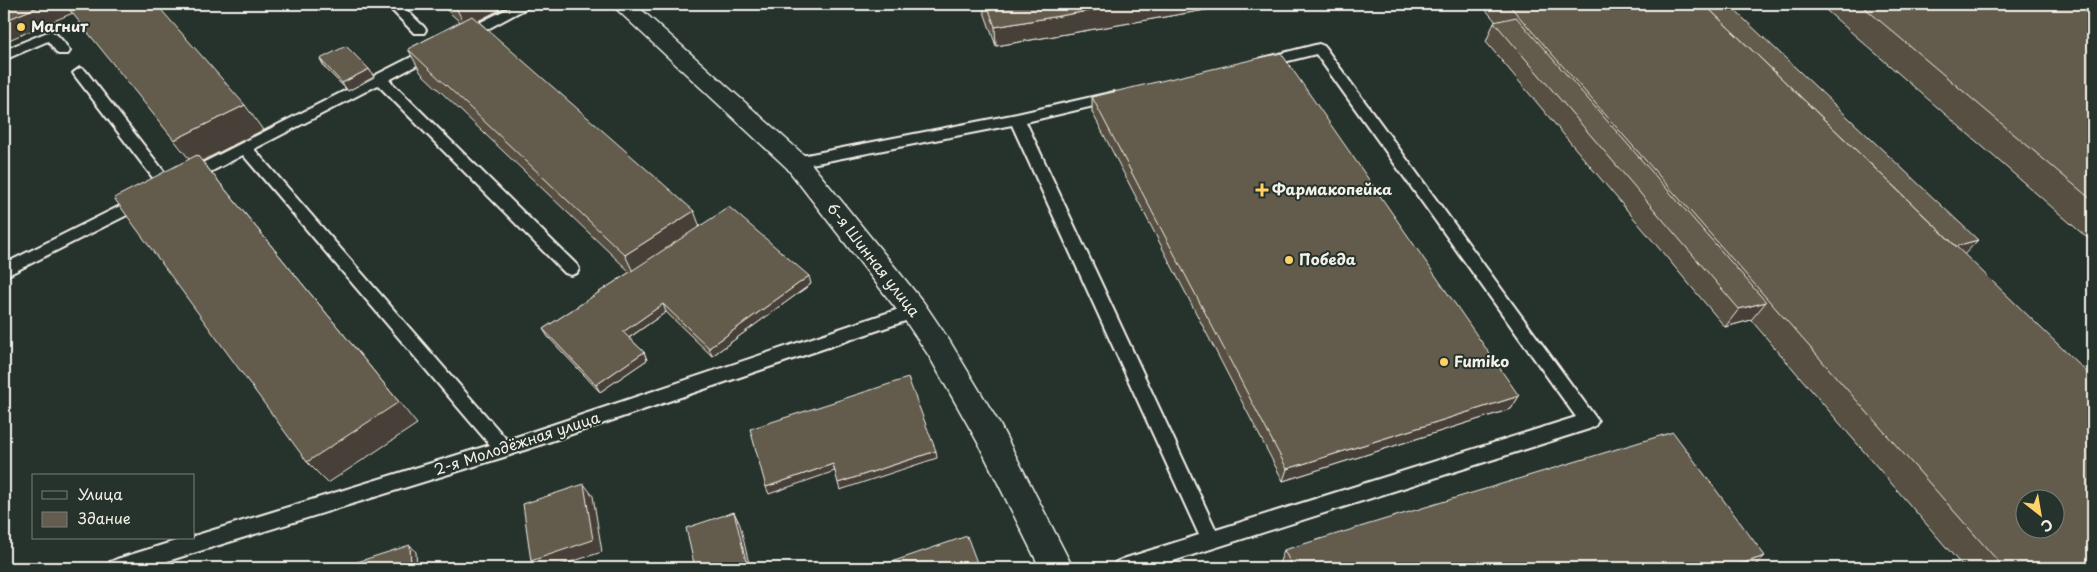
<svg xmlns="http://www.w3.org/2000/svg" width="2097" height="572" viewBox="0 0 2097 572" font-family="'Playpen Sans',sans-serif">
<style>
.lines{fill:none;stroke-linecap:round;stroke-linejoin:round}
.lane-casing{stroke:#f4f1e8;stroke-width:4}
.secondary-casing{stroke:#f4f1e8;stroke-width:3}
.lane{fill:#26332d;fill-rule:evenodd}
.secondary{fill:#26332d;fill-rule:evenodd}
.wall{fill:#564f43;stroke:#f4f1e8}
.shaded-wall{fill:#464037;stroke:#f4f1e8}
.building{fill:#645c4e;stroke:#f4f1e8;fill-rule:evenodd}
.poi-dot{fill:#ffd166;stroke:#26332d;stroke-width:2}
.labels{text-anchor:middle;stroke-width:4;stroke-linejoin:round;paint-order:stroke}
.poi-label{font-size:15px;font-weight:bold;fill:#f4f1e8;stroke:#26332d;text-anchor:start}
.street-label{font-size:15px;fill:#f4f1e8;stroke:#26332d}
</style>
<rect width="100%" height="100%" fill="#26332d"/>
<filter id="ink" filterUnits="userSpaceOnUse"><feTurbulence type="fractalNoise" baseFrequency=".02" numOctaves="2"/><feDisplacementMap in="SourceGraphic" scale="10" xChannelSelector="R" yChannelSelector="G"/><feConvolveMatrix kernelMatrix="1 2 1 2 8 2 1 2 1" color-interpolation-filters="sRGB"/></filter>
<g filter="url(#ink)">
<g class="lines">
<g class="lane-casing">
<g id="lane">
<polygon points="386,4 400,4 424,27 426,30 424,33 414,33"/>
<polygon points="517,4 534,4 469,39 459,39 457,36 459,33"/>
<path d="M50,31C58,33 65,44 70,51L68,54H58L48,41L4,60V50Z"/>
<polygon points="1319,44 1324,46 1598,421 1595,426 1589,429 1151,568 1113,568 1116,562 1123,559 1199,535 1012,125 796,167 791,166 789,162 791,158 796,157 1017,114 1114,92 1119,94 1121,97 1119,100 1026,122 1216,530 1576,417 1316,54 1264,67 1257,62 1259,59"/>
<polygon points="433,46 438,48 440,51 438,54 389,80 577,265 579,269 577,273 571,275 565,273 378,85 254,149 507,440 914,304 920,306 922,311 920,316 504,457 145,568 107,568 110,562 117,559 185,538 194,538 194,536 490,445 243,155 193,181 183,181 180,177 183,173"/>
<polygon points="80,68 85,70 173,183 176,187 173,191 163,191 75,76 73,73"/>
<polygon points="142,195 147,197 150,201 147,205 4,277 4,264"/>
</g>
</g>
<g class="secondary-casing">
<polygon id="secondary" points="611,4 635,4 805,156 924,303 949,340 999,423 1073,568 1040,568 977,441 929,356 904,319 787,168"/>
</g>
<use href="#lane" class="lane"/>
<use href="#secondary" class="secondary"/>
</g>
<g class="wall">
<polygon points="440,4 511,4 478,21 700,226 811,284 712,356 666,312 629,338 644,352 647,360 600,392 548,337 543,329 630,272 421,73 408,49 460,22"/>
<polygon points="983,4 1240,4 996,46 983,9"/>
<polygon points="1481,4 1728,4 1964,254 2093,568 1964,568 1751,320 1725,327 1486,42 1494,22 1496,22"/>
<polygon points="1819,4 2093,4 2093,243"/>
<polygon points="320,59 369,69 374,77 348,91 325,68"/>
<polygon points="1092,97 1519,396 1511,409 1283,481 1092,112"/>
<polygon points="1284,550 1765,556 1752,568 1278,568 1278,567"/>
</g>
<g class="shaded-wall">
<polygon points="45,4 66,4 73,13 4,42 4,21"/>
<polygon points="454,4 511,4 466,27"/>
<polygon points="1129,4 1240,4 996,46 995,27"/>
<polygon points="369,69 374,77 348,91 342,83"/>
<polygon points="245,105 263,130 194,165 174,140"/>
<polygon points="202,161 417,424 328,483 307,462"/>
<polygon points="694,211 703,235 636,278 625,255"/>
<polygon points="1978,240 1960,259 1952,247"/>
<polygon points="809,276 811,284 712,356 709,348"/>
<polygon points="1766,302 1751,320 1725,327 1739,309"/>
<polygon points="663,304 666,312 627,339 623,332"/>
<polygon points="644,352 647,360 600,392 596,385"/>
<polygon points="1519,396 1511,409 1283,481 1287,469"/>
<polygon points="936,451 937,458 840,490 838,483"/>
<polygon points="833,464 835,471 769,494 766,487"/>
<polygon points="584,484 593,496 602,552 552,568 537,568 531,561"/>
<polygon points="734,512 740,525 750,568 736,568"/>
<polygon points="410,545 416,552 417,568 411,568"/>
<polygon points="1765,556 1752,568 1728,568"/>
</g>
<g class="building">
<polygon points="4,4 45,4 4,21"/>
<polygon points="65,4 156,4 245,105 174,140"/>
<polygon points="987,4 1129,4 995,27"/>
<path d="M1508,4H1704L2093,378V568H2004ZM2024,500H2054V530H2024Z"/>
<polygon points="1704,4 1728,4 1978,240 1956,246"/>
<polygon points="1860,4 2093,4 2093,201"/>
<polygon points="472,16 694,211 625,255 408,49"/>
<polygon points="1516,17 1766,302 1739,309 1494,22"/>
<polygon points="346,46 369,69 342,83 320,59"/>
<polygon points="1281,53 1519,396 1287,469 1092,97"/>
<polygon points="197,155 399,402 307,462 114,198"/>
<polygon points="729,207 809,276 709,348 663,304 623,332 644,352 596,385 543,329"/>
<polygon points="908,378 936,451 838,483 833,464 766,487 750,429"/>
<polygon points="1673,432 1765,556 1728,568 1293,568 1284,550"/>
<polygon points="584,484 593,540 531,561 523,504"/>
<polygon points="734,512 747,565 736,568 695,568 686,528"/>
<polygon points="967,536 979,568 874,568"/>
<polygon points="410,545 411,568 351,568 351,564"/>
</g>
</g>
<g class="poi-dot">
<circle cx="21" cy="27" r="5"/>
<path d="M1259.5 182.5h5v5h5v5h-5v5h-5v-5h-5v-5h5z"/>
<circle cx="1289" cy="260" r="5"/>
<circle cx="1444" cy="362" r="5"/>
</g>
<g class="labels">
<g class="poi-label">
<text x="31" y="32">Магнит</text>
<text x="1272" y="195">Фармакопейка</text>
<text x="1299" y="265">Победа</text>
<text x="1454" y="367">Fumiko</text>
</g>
<g class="street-label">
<text transform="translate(873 260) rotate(52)" y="5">6-я Шинная улица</text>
<text transform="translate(517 444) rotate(-18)" y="5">2-я Молодёжная улица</text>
</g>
</g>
<rect width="2097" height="572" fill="none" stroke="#26332d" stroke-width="20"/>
<rect x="10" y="10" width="2077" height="552" fill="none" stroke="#f4f1e8" stroke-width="2" filter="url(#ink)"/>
<rect x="32" y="474" width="162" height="65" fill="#26332d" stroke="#787f78"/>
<rect x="42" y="491" width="25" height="8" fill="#26332d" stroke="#787f78"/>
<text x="78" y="500" font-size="15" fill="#f4f1e8">Улица</text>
<rect x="42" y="512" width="25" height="15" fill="#645c4e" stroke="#787f78"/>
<text x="78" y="524" font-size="15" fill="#f4f1e8">Здание</text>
<g transform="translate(2040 514) rotate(149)"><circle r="24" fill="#26332d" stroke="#787f78"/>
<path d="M0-4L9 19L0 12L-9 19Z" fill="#ffd166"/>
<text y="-8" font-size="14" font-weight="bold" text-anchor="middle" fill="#f4f1e8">С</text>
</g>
</svg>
